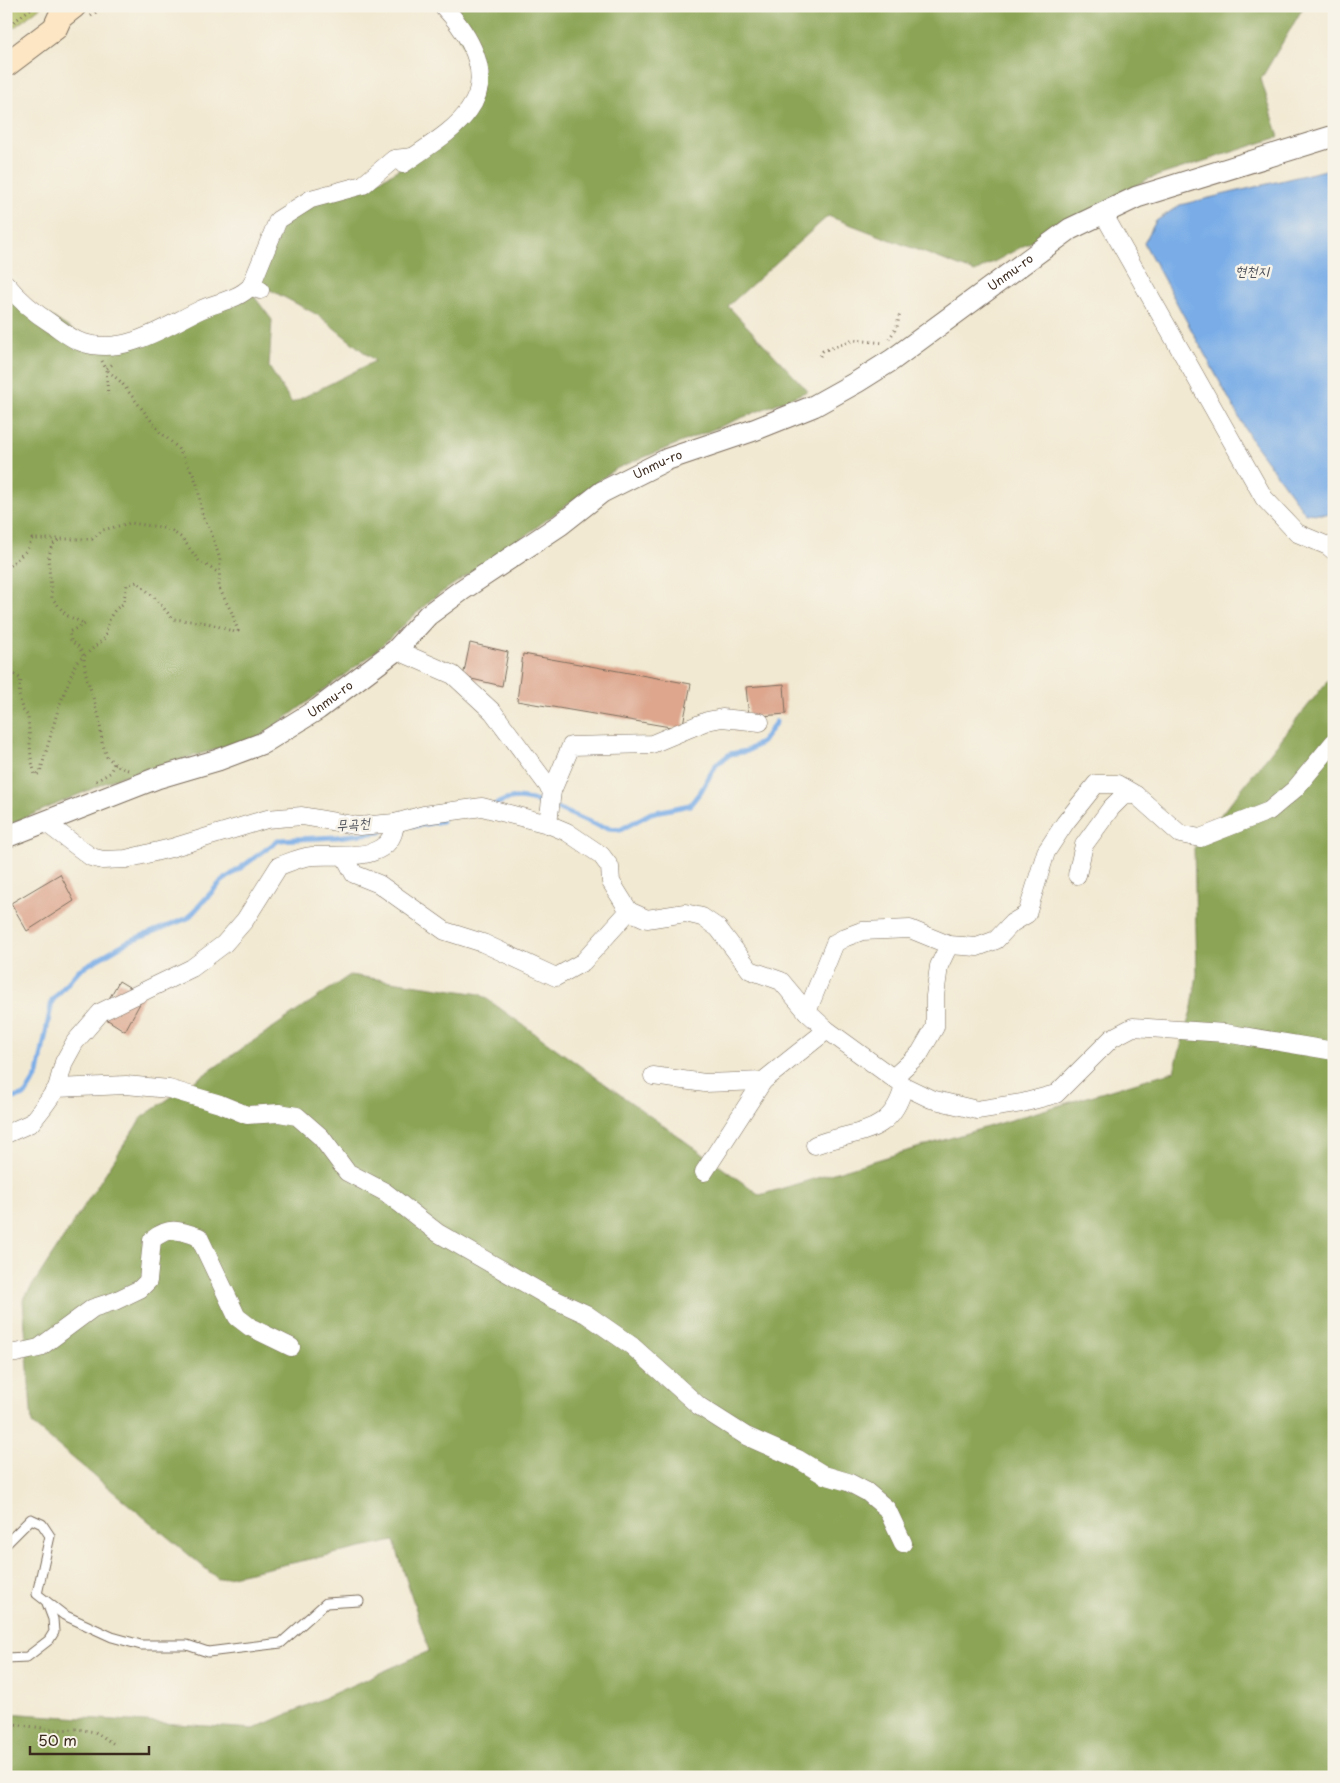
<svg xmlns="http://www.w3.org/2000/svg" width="1340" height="1783" viewBox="0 0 1340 1783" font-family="'Playpen Sans','Poor Story',sans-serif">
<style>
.green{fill:#afbc5e;stroke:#75733e}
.forest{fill:#8ba455;stroke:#63673a}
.water{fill:#7aade7;stroke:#5a6c82}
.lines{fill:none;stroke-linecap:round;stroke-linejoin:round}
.stream{stroke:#7aade7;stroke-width:5}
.building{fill:#dda68d}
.service-casing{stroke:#7b6d5d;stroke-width:11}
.minor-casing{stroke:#7b6d5d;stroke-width:19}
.tertiary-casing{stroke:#7b6d5d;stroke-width:23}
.secondary-casing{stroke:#7b6d5d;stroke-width:26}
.path{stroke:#7b6d5d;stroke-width:3;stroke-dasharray:1 4;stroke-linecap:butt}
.service{stroke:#fff;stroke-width:9}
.minor{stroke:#fff;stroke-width:18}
.tertiary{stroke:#fff;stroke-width:21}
.secondary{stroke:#fce6c4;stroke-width:24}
.labels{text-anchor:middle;stroke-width:5;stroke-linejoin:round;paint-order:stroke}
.street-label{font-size:12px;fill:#3b2a1e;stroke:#f7f3e8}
.water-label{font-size:14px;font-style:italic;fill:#4e515a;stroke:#f7f3e8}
</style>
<rect width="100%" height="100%" fill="#f7f3e8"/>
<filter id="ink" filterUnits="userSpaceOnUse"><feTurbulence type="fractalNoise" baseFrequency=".02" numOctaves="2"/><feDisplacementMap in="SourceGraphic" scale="10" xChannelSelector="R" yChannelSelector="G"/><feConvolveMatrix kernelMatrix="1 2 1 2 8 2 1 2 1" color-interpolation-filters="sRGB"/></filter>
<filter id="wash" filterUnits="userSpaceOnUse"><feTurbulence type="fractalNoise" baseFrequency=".0096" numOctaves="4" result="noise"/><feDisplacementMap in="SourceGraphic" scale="20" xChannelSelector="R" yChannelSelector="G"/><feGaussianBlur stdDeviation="1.12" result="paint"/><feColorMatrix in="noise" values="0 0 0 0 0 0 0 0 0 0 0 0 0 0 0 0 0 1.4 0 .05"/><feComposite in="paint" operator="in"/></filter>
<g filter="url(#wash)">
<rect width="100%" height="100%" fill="#f2e9d2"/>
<polygon class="green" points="6,6 42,6 6,34"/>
<g class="forest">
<polygon points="447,6 1304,6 1261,79 1279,137 1148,179 975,272 828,216 728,306 808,391 615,469 522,538 432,599 370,656 260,737 119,777 6,826 6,288 101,348 250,291 272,320 269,367 292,403 375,361 318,315 255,282 280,221 312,201 366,187 393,173 467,119 481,89"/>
<polygon points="1334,673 1334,1777 6,1777 6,1713 254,1729 429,1651 394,1541 218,1579 32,1424 23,1300 142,1117 350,975 480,994 760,1195 1174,1071 1192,1007 1197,974 1194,848"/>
</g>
<polygon class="water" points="1334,168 1334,515 1305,513 1252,441 1144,243 1156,221 1180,205"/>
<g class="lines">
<g class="stream">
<path d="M493,806C512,794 526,798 546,804"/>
<polyline points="554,807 599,826 620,830 651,813 690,805 701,791 716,765 730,754 747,751 762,742 776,722"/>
<polyline points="414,826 442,821"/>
<polyline points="6,1100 25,1095 38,1074 52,1001 79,970 129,941 188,918 221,882 279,840 336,837 381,832"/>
</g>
</g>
<g id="blocks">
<g class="building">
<polygon points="470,643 508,652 502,686 463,677"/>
<polygon points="523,654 691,684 682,729 517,701"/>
<polygon points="784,684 786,714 749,717 746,687"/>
<polygon points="60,874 74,901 27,931 11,903"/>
<polygon points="119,981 144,996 125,1031 100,1015"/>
</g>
</g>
</g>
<g filter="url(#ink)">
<use href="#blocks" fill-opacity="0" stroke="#7b6d5d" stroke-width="1"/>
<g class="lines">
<g class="service-casing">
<g id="service">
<polyline points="6,1544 31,1519 42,1524 50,1536 37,1594 64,1615 112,1637 141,1645 187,1645 208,1652 281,1643 326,1603 359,1601"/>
<polyline points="6,1658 27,1657 49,1640 54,1632 53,1619 47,1603"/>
</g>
</g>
<g class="minor-casing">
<g id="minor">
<path d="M403,164C425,148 454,132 469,110C495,74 468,33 443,6"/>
<polyline points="1103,213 1264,498 1297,533 1328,546 1334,551"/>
<path d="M6,284C19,300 35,313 52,324C61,330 71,339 81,342C123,357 164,327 200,310C217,302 238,300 251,286"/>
<polyline points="260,290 251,286 278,220 311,199 363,185 394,159 413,157"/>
<polyline points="396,650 453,675 493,712 552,791"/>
<polyline points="45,822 91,857 103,860 126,859 171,848 267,819 302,816 359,826 395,823 424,815 482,807 548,824 567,832 601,855 610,867 611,882 629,911 647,919 685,913 702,917 718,928 750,970 781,981 807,1012 827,1030 904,1086 931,1099 977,1110 1022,1103 1056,1094 1112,1038 1133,1027 1225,1033 1334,1051"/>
<polyline points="548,824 552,791 571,746 652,744 707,721 722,718 760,722"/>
<polyline points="345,857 354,874 379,884 445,931 483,943 556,977 583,962 629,911"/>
<polyline points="1077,875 1084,845 1111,808 1124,795 1136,795"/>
<polyline points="807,1012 835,943 846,937 862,931 910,929 949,945"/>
<polyline points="653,1076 705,1083 763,1081 827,1030"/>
<polyline points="893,1078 920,1053 935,1027 935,996 939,966 949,945 977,947 996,940 1012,923 1027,914 1046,852 1065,823 1096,784 1117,784 1136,795 1180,834 1200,838 1269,811 1295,789 1334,742"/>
<polyline points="57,1088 126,1085 169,1089 220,1104 247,1115 279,1113 297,1116 321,1137 347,1172 385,1192 438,1233 549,1297 586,1314 632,1346 699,1406 746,1436 798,1459 824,1475 848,1482 867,1492 887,1509 903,1543"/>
<path d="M6,1134L31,1123L42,1109L57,1088L64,1062L75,1042L101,1012L192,968L224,944L245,920L279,866C290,862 301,857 312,856C342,854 392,864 395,823"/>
<path d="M815,1145C855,1129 891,1138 904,1086"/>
<polyline points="704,1172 763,1081"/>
<path d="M6,1353H16L39,1348L93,1308L115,1301L140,1289L148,1281L152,1240C169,1226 180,1230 199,1237L237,1317L250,1327L291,1347"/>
</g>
</g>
<g class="tertiary-casing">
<g id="tertiary">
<path id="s1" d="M6,837L157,778L218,760L263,743L318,709L396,650L428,615L462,590L560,525L602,492L668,459L754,430L814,406L857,382L892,360L1070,229L1137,197L1334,136"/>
</g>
</g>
<g class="secondary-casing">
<polyline id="secondary" points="6,65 55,28 60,17 74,6"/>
</g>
<g class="path">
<polyline points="6,7 7,6"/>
<polyline points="91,16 104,6"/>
<polyline points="6,28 34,6"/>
<polyline points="889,339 897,327 900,312"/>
<polyline points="820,356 823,351 854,340 885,343"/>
<polyline points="102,361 106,369 108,395"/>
<polyline points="6,569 27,550 32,539 59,539"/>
<path d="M6,669L21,679L19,695L22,709L28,716L31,758L35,775L40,773L59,706L76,663L105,638C108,623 109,612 123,604L127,585L137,582L154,597L173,619L208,623L235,632L238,631L232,613L219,588L220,559L210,529L202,515L198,487L193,474L177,447L160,432L121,382L106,369L114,363"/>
<polyline points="128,770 119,767 107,757 102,742 99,717 85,671 84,657 79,647 71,641 69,632 85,624 66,615 52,598 48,559 52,545 60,539 92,539 103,530 130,523 160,527 172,531 182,538 199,561 219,573"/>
<polyline points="96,781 110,773 114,763"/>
<polyline points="6,1723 57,1730 77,1729 95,1732 114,1744"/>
</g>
<use href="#service" class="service"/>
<use href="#minor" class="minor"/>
<use href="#tertiary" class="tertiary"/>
<use href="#secondary" class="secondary"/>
</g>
</g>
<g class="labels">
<g class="street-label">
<text dy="4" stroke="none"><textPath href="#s1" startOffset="1164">Unmu-ro</textPath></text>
<text dy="4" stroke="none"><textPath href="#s1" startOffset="759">Unmu-ro</textPath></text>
<text dy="4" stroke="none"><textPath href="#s1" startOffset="354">Unmu-ro</textPath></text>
</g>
<g class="water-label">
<text x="1252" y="276">현천지</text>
<text transform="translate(353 824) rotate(-5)" y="5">무곡천</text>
</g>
</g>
<rect width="1340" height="1783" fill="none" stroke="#f7f3e8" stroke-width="25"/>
<path d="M30 1746v8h119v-8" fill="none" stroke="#3b2a1e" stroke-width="2.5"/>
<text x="38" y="1746" font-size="15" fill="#3b2a1e" stroke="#f7f3e8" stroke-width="4" paint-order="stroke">50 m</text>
</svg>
